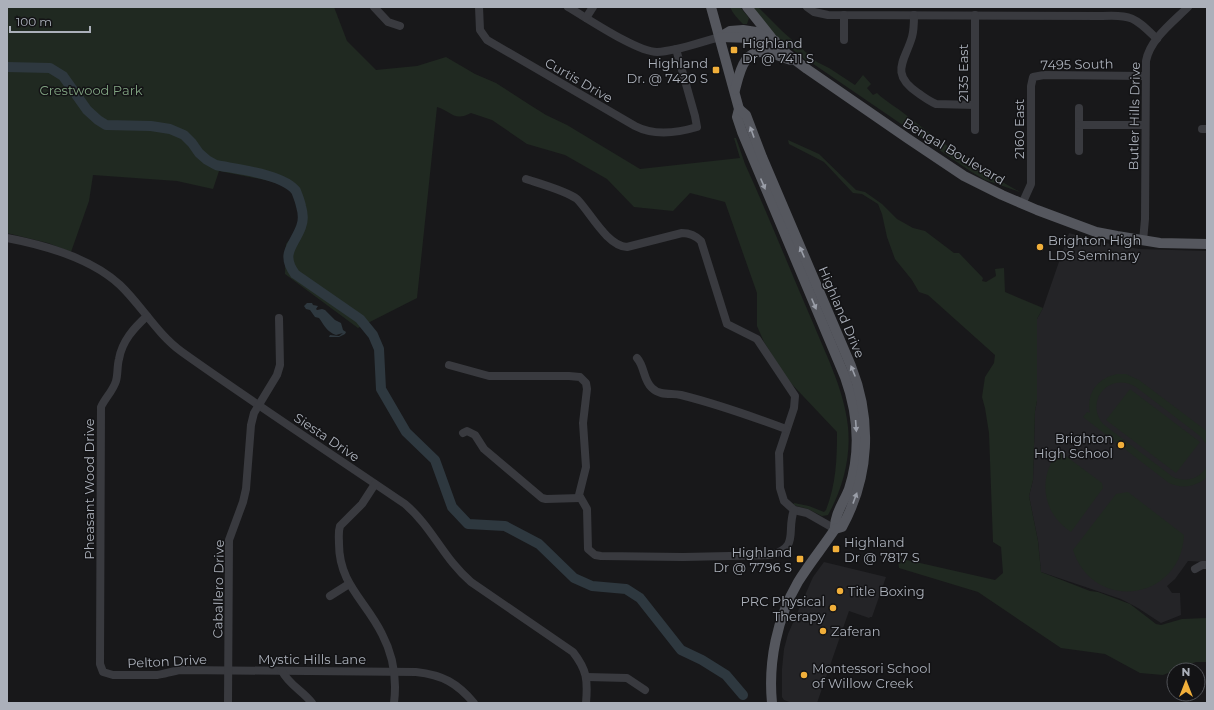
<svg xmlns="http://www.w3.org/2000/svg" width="1214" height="710" viewBox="0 0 1214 710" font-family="Montserrat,sans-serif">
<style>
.built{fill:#242427}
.green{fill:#202921}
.water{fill:#2e383f}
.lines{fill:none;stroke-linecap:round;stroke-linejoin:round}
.river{stroke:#2e383f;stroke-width:10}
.minor{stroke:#393a3f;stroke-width:8}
.major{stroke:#55575e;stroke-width:10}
.oneway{fill:#9a9ea8}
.poi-dot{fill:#f1af3a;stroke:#131315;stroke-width:1.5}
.labels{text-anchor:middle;stroke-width:3;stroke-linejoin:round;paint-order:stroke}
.poi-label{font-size:13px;fill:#abb0ba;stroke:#131315;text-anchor:start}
.street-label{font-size:13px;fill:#abb0ba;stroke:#131315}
.park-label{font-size:13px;fill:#82a583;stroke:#131315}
</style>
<rect width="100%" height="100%" fill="#18181a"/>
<g class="built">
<polygon points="1069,233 1100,242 1139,249 1207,251 1207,562 1188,561 1175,579 1167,586 1172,593 1180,593 1181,615 1161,623 1138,608 1121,599 1041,572 1038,541 1029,496 1033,480 1035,411 1037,401 1037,319 1043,308"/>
<polygon points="824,562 886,577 872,617 870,617 869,618 849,611 817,703 792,703 784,700 782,697 782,669 784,649 788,634 813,577"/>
</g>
<g class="green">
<path d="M7,7H334L347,41L376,70L417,66L446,57L475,74L496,83L530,105L546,115L567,125L640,169L740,158L734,138H736L745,164C769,217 790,270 813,323C827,357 844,390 848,427C851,457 843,488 828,515L822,516L808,509L793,505L794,503L809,506L824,512L826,510C836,484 837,460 837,432L787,379L764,342L757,326V293L725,202L690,193L673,211L634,207L607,179L565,155L527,144L492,120L471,113C454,122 451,111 437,107L417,298L358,328L285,274L286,244L295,233L301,221L291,189L270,181L219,171L213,189L177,181L93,175L89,201L71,252L48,243L7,233Z"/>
<path d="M730,7L741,8L749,18L747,24H743C738,19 733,14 730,7Z"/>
<path d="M749,7H758L782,31L817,62L829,68L855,85L863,75L871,84L867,88L873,95L877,93C886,102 897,107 906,115C942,143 980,170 1020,192L985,180L970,171L809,61L808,62L771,32Z"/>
<polygon points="788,140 819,154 856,190 865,192 882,204 897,219 913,228 925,231 954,253 959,253 983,278 982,281 986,282 996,276 995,269 1004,268 1005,292 1043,308 1037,319 1037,401 1035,411 1033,480 1029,496 1038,541 1041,572 1090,591 1098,592 1130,604 1156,624 1161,625 1182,619 1207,618 1207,662 1196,662 1163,675 1140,673 1105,654 1061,648 978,592 899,568 898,558 995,580 1003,573 1001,547 993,542 989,433 985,408 982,397 985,377 994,363 995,355 928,295 919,292 912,280 895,259 887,237 882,214 878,204 862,194 853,193 824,162 789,144"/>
<path d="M1117,374H1126L1139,380L1204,429L1207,432V445L1200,436L1136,387C1110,371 1084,400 1103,424L1173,477C1186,483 1200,479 1207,466L1206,478C1195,487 1182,489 1169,483L1083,417L1087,412L1090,413C1086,393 1098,378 1117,374Z"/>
<polygon points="1130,389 1200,442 1176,473 1106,420"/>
<path d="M1059,451L1102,483L1103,488L1071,532C1042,513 1037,477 1059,451Z"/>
<path d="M1128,492L1184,535C1181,601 1093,613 1073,550L1116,494Z"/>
</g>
<path class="water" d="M307,303H312L313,305L318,306L316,309L317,310L322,309L325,310L335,320L341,323L343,330L346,332L345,334L339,337H329L330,335L339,336L343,333L336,335C327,332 324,325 319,318L315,317L310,310L306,309L304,306Z"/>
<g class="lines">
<path class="river" d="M7,67L50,68L63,76L87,110L98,120L106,125L151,126L170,129L184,135L192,143L199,153L207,160L216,165C235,169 284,174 296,191C298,196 300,201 301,206C303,213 304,220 301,227C294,246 280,253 295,274L360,319L373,335L379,349L381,389L406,432L435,460L452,507L468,524L505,526L539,544L574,578L592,586L626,589L640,598L681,650L702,660L726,675L743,695"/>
<g class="minor">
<polyline points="374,7 388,22 400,26"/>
<path d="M479,7L480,30L487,40L635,126C654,136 677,133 697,127L695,116L676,49"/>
<path d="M568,7C587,18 637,52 657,52C678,51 700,42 720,37"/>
<path d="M807,7L814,12L828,15L1102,16C1133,14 1136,19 1157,39"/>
<path d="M914,15C914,22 914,30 912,37C905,61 889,73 918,93C924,97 929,101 936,104L975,105"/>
<polyline points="586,18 593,7"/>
<polyline points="844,40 844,15"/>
<polyline points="1079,108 1079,151"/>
<polyline points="1079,125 1145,125"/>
<polyline points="1202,129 1207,129"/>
<polyline points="975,130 975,15"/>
<path d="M526,179C538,183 567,191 577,199C590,212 607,246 627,247L682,233C690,233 696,236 701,241L727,324L757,339L795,396L794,408L779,453L780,488L784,501L794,510L807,513L835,529"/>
<polyline points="1022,204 1031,184 1031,86 1033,77 1044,75 1145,76"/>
<path d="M7,238C44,245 92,259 120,285C142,306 157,334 182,352C255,404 330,453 405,504C433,528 443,558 471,582L573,652C587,670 588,680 586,703"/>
<path d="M1143,241L1145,219L1146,61C1150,39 1173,22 1188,7"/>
<path d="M147,316C134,328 122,341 119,359C117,366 118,374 116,381C113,391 105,398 101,407L100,664L103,672L113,675H157C165,674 172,671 181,670L416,672C443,675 457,683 474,703"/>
<path d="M637,358C645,367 643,380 652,388C660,396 671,393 681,395C717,404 751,416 786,429"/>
<path d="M449,365L489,376H569L580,377L586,383L587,389L583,423L586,467L579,495L587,509L588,549L595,555L601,556L683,557L771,555C800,547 786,531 794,510"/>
<polyline points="463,433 467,431 475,435 484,449 542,498 546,499 580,498"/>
<path d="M375,484L362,504L340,526C338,532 339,538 339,544C339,584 366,601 382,634C393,655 397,679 394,703"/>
<polyline points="1195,569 1202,565 1207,565"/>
<polyline points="330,596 349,584"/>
<path d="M282,671C289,685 303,691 312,703"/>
<polyline points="587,677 627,678 645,690"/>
<polyline points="228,703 229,540 243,502 246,489 251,425 254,413 277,375 280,365 279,318"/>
</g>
<g class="major">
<path d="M711,7L739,109L737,117L742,132L845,377C858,413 861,452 849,489C844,502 834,515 835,529C823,547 809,564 798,582C777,618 768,662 772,703"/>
<polyline points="747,7 771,37"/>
<polyline points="720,37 730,31 743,30 756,32 772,39 775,41 778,47 807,69 907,138 964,176 1002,195 1037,210 1096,232 1117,236 1160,243 1207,244"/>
<polyline points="720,37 752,38 763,42"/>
<path d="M735,90C740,71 744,46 771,53C777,55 784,58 791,60"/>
<path d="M739,109L746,115L762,157L851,366C872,419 870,476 842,527L835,529"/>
</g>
</g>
<defs><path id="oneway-solid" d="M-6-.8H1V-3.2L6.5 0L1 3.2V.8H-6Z"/></defs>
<g class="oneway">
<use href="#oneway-solid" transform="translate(752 132) rotate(-110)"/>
<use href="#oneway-solid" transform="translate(763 184) rotate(67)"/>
<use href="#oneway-solid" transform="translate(802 252) rotate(-113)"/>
<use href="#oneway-solid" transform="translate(814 304) rotate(67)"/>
<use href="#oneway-solid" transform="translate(853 371) rotate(-112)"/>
<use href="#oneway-solid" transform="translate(856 426) rotate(86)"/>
<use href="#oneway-solid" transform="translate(855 498) rotate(-70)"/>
</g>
<g class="poi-dot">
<rect x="730" y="46" width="8" height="8" rx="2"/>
<rect x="712" y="66" width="8" height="8" rx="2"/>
<circle cx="1040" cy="247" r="4"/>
<circle cx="1121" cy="445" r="4"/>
<rect x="832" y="545" width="8" height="8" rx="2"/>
<rect x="796" y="555" width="8" height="8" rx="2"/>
<circle cx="840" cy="591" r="4"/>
<circle cx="833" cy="608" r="4"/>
<circle cx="823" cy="631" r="4"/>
<circle cx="804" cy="675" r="4"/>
</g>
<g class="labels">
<g class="poi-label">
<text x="742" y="48">Highland<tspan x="742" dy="15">Dr @ 7411 S</tspan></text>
<text x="708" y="68" text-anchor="end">Highland<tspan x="708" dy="15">Dr. @ 7420 S</tspan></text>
<text x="1048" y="245">Brighton High<tspan x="1048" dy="15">LDS Seminary</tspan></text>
<text x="1113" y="443" text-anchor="end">Brighton<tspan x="1113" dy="15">High School</tspan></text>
<text x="844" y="547">Highland<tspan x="844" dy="15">Dr @ 7817 S</tspan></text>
<text x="792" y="557" text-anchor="end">Highland<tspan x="792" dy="15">Dr @ 7796 S</tspan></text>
<text x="848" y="596">Title Boxing</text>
<text x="825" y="606" text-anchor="end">PRC Physical<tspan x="825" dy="15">Therapy</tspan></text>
<text x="831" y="636">Zaferan</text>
<text x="812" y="673">Montessori School<tspan x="812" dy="15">of Willow Creek</tspan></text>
</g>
<g class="street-label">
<text transform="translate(1077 64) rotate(-1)" y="5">7495 South</text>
<text transform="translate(963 73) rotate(-90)" y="5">2135 East</text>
<text transform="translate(579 80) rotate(30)" y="5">Curtis Drive</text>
<text transform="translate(1134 116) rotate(-89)" y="5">Butler Hills Drive</text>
<text transform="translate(1019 129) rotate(-90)" y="5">2160 East</text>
<text transform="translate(954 151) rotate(31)" y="5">Bengal Boulevard</text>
<text transform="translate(842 312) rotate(67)" y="5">Highland Drive</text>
<text transform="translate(327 437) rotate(34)" y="5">Siesta Drive</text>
<text transform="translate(89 489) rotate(-90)" y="5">Pheasant Wood Drive</text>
<text transform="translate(218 589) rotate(-89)" y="5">Caballero Drive</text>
<text x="312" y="664">Mystic Hills Lane</text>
<text transform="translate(167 661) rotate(-3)" y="5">Pelton Drive</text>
</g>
<g class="park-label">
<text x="91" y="95">Crestwood Park</text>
</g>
</g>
<rect width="1214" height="710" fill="none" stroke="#abb0ba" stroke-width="16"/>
<g transform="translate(1186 682)"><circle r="19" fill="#131315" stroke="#505257"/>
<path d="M0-3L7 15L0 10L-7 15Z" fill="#f1af3a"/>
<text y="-6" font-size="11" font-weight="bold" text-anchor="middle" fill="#abb0ba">N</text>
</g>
<path d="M10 26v6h80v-6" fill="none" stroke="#abb0ba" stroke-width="2"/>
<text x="16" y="26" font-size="12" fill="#abb0ba" stroke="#131315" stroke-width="3" paint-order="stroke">100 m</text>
</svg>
